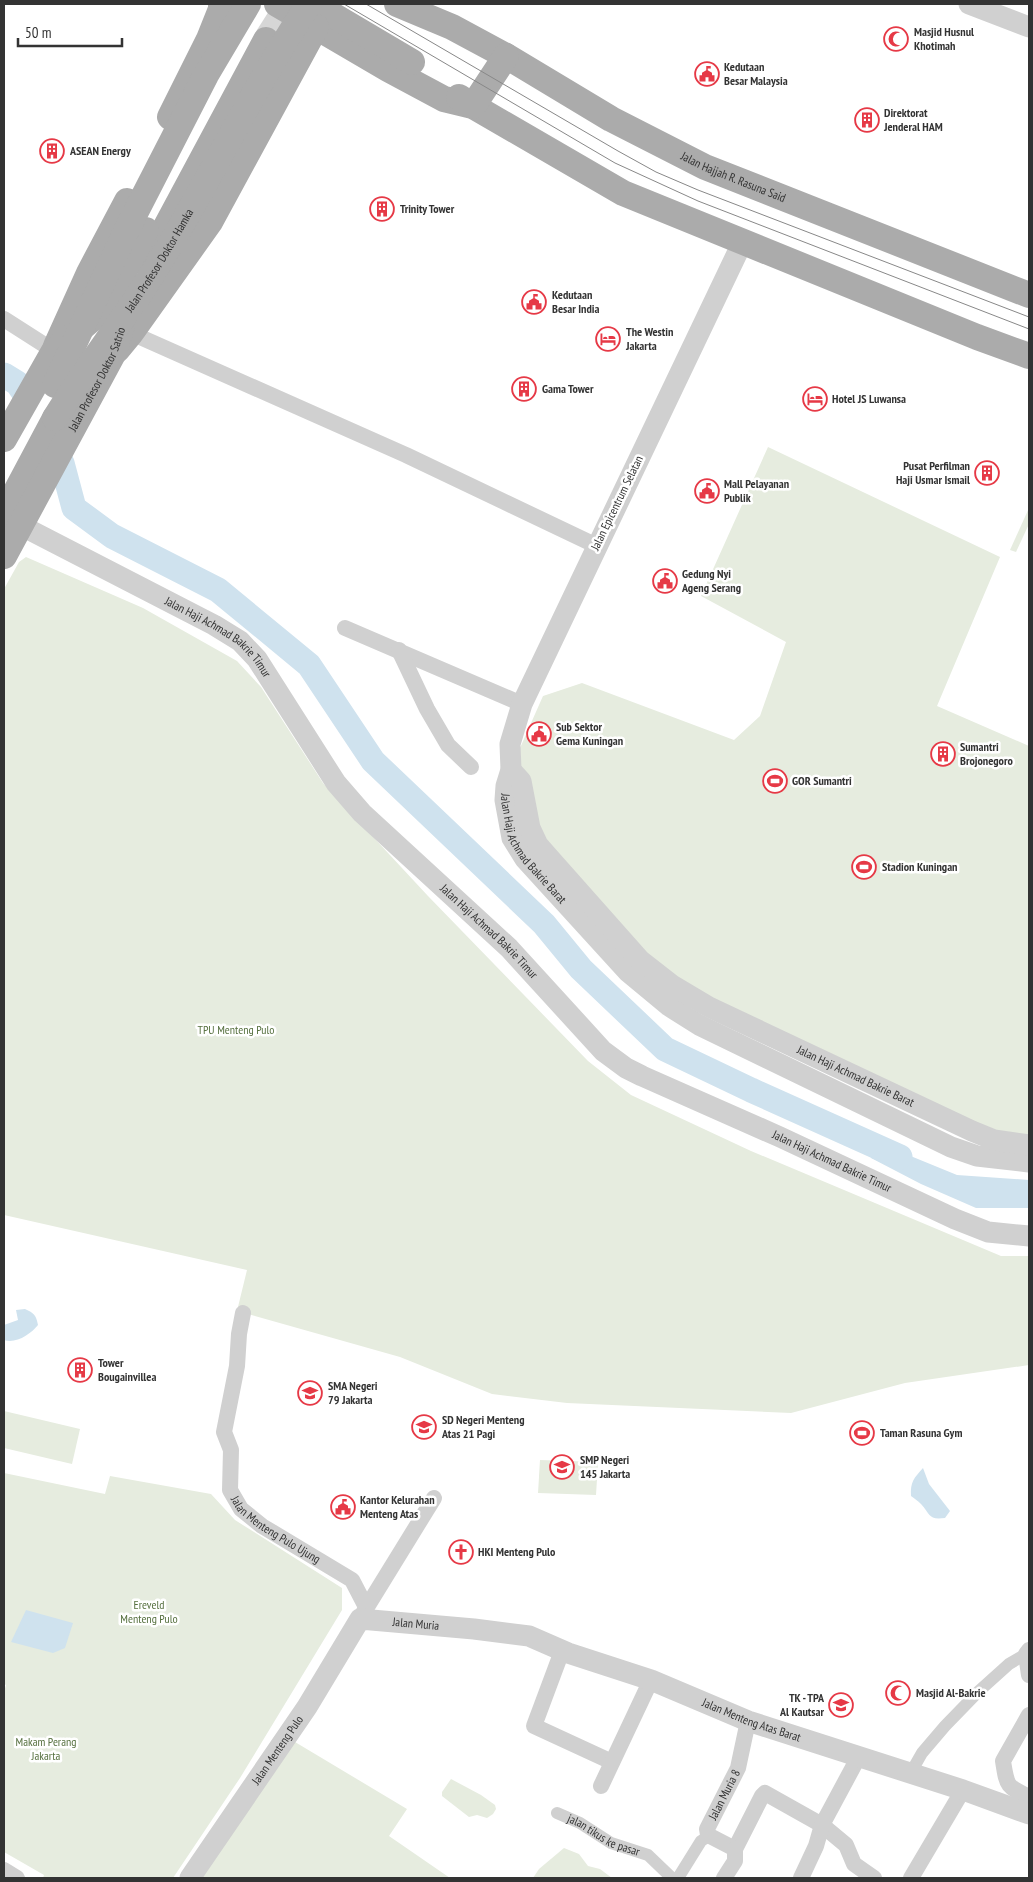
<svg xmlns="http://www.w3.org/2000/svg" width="1033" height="1882" viewBox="0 0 1033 1882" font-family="'PT Sans Narrow',sans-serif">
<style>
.green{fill:#e6ecdf}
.water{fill:#cfe2ee}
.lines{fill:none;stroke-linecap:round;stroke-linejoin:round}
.river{stroke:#cfe2ee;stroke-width:25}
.primary-tunnel{stroke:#d6d6d6;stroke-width:26;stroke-dasharray:26 13;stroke-linecap:butt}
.pedestrian{stroke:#d0d0d0;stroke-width:12}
.minor{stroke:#d0d0d0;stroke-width:16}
.tertiary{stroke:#d0d0d0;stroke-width:21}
.primary{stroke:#ababab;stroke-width:26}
.tram{stroke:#888;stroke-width:1}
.primary-bridge{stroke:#ababab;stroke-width:26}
.labels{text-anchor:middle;stroke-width:5;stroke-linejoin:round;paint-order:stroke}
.poi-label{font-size:12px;font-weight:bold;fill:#333;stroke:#fff;text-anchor:start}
.street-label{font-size:12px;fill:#333;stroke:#fff}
.park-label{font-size:12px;fill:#56703f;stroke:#fff}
</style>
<rect width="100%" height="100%" fill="#fff"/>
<g class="green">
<polygon points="768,447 1000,557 937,706 1029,746 1029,1146 683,1001 523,815 520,748 543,696 582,683 734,740 760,716 786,642 701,596"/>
<polygon points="1029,508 1029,524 1016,552 1010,550"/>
<polygon points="26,557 143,608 237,661 261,687 323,783 428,896 588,1061 631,1095 751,1151 1001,1256 1029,1256 1029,1365 905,1383 791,1413 567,1403 492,1394 400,1357 237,1311 247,1270 4,1215 4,589 19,562"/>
<polygon points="4,1411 80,1429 72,1464 4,1448"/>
<polygon points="540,1460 598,1462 596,1495 538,1493"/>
<polygon points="4,1473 105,1494 110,1476 211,1494 235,1520 342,1588 342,1610 240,1778 173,1878 43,1878 44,1875 4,1852 4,1692 6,1685 4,1684"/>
<polygon points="295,1742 407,1809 389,1836 450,1878 201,1878"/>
<polygon points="451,1779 481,1795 495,1805 496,1809 493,1814 487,1818 477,1815 469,1817 442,1796 442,1792"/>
<polygon points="564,1848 579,1854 588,1866 600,1869 612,1878 533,1878 539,1869"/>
</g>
<g class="water">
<polygon points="867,1135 913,1157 957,1175 1029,1180 1029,1208 976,1208 921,1184 871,1158"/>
<path d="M25,1309C34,1313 36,1315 38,1325C31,1334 16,1344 4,1340V1325L18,1320L16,1310Z"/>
<path d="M923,1468L929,1484L950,1511L945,1518C928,1520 931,1515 921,1504C918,1501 914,1498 911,1496C910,1482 914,1478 923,1468Z"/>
<polygon points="26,1610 73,1623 65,1648 53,1653 11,1642"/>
</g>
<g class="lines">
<g class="river">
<polyline points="4,375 17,383 26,396"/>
<polyline points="62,463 74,508 112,536 218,590 309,665 373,761 544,924 581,969 665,1049 751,1090 900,1157"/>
</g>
<polyline class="primary-tunnel" points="266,40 289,4"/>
<g class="pedestrian">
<polyline points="910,1774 922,1753 945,1726 979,1691 1009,1664 1026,1654"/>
<path id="s1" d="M557,1813L580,1823L611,1843L648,1855L672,1878"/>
<polyline points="678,1878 701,1841 709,1836"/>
</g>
<g class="minor">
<polyline points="4,319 54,351"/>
<polyline points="131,333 406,455 597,546"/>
<polyline points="345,628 522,704"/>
<polyline points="399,650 427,709 448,745 471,767"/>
<path id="s2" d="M243,1313L239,1334L237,1366L224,1432L231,1450L230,1490L241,1509L262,1526L352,1580L366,1607"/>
<polyline points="362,1615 434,1498"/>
<polyline points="1029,1650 1026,1654 1029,1675"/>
<polyline points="562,1651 534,1726 612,1762"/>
<path d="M1029,1715L1003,1761C1007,1786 1006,1786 1029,1797"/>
<polyline points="601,1786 651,1680"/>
<polyline points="735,1849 762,1796 765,1793 822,1825 846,1845 854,1864 874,1878"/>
<path id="s3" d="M735,1849L708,1835L707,1829L738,1768L748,1721"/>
<polyline points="4,1870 17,1878"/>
<polyline points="724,1878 735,1861 735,1849"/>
<polyline points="801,1878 816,1846 822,1825 858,1758"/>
<polyline points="911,1878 963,1790"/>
</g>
<g class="tertiary">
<polyline points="969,4 1029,27"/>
<path id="s4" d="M743,241L522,704L510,744L511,770L506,786L505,800L512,838L525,859L628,972L669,1006L699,1025L951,1147L977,1156L1029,1162"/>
<path id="s5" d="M20,525L214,625L240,641L257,659L336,783L362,813L509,948L603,1051L626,1068L642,1076L780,1137L955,1219L988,1232L1029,1236"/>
<path id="s6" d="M511,770L521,781L530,828L538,845L553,862L640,960L672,985L709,1007L972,1131L994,1140L1029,1145"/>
<path id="s7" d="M190,1878L307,1707L360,1619L474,1629L529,1636L568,1653L651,1680L748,1721L963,1790L1029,1814"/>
</g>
<g class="primary">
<polyline points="277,4 388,69 444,99 473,106 623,193 977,337 1029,356"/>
<polyline points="314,4 412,62"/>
<path id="s8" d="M397,4L452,27L506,56L611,119L705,167L1029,295"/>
<polyline points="459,97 473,106 506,56"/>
<polyline points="170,117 209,39 221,9 221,4"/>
<polyline points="147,262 266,40"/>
<polyline points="56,346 89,273 127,201"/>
<polyline points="117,350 131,333 210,222 316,27"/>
<polyline points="4,439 54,351 105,308 146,230"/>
<polyline points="4,514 55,418"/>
<path id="s9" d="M4,556L113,354L122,326"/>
</g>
<g class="tram">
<polyline points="344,4 615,163 698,201 1029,329"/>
<polyline points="366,4 618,151 656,172 698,190 1029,317"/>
</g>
<g class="primary-bridge">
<polyline points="55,385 128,227 206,75 248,4"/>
<path id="s10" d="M55,418C88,364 128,315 161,260C212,176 254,86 309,4"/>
</g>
</g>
<defs>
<g id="mosque-ring" transform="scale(1.25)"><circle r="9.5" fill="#fff" stroke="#e63946" stroke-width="1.5"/><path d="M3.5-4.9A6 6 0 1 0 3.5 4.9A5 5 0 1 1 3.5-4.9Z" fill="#e63946"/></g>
<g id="civic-ring" transform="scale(1.25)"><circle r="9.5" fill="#fff" stroke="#e63946" stroke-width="1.5"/><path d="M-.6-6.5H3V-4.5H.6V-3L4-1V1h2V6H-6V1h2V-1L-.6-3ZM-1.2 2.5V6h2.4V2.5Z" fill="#e63946"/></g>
<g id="building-ring" transform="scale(1.25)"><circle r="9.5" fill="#fff" stroke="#e63946" stroke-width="1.5"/><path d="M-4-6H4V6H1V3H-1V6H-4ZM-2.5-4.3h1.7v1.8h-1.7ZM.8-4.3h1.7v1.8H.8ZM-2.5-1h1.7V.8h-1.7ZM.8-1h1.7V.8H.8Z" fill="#e63946"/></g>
<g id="hotel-ring" transform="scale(1.25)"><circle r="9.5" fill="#fff" stroke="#e63946" stroke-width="1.5"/><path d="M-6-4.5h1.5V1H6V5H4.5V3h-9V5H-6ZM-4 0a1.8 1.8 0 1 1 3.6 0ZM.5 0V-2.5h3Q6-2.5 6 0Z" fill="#e63946"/></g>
<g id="stadium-ring" transform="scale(1.25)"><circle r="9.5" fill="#fff" stroke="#e63946" stroke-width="1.5"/><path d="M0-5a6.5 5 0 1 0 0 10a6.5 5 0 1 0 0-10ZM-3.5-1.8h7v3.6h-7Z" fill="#e63946"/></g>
<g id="school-ring" transform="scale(1.25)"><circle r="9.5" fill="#fff" stroke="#e63946" stroke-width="1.5"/><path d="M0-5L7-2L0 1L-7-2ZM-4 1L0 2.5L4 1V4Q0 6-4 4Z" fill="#e63946"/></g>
<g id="church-ring" transform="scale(1.25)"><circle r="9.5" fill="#fff" stroke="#e63946" stroke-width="1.5"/><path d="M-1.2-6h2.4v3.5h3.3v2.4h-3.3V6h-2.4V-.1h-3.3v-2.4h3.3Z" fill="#e63946"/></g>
</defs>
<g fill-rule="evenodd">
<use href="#mosque-ring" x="896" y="39"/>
<use href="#civic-ring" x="707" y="74"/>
<use href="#building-ring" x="867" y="120"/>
<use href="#building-ring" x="52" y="151"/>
<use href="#building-ring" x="382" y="209"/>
<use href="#civic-ring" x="534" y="302"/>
<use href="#hotel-ring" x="608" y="339"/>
<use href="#building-ring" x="524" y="389"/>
<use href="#hotel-ring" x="815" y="399"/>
<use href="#building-ring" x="987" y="473"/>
<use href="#civic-ring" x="707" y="491"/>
<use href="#civic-ring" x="665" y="581"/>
<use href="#civic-ring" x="539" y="734"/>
<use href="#building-ring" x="943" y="754"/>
<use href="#stadium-ring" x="775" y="781"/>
<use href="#stadium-ring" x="864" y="867"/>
<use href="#building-ring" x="80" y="1370"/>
<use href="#school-ring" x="310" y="1393"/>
<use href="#school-ring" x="424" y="1427"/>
<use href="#stadium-ring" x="862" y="1433"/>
<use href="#school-ring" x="562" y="1467"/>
<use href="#civic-ring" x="343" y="1507"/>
<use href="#church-ring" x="461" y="1552"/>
<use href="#mosque-ring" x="898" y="1693"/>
<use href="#school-ring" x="841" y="1705"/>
</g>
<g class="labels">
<g class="poi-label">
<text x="914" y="36">Masjid Husnul<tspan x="914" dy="14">Khotimah</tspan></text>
<text x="724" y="71">Kedutaan<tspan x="724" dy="14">Besar Malaysia</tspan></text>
<text x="884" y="117">Direktorat<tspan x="884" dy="14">Jenderal HAM</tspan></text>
<text x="70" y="155">ASEAN Energy</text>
<text x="400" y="213">Trinity Tower</text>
<text x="552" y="299">Kedutaan<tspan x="552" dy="14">Besar India</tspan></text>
<text x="626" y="336">The Westin<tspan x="626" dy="14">Jakarta</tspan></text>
<text x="542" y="393">Gama Tower</text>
<text x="832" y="403">Hotel JS Luwansa</text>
<text x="970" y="470" text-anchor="end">Pusat Perfilman<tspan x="970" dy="14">Haji Usmar Ismail</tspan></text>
<text x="724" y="488">Mall Pelayanan<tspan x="724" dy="14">Publik</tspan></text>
<text x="682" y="578">Gedung Nyi<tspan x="682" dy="14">Ageng Serang</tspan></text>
<text x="556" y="731">Sub Sektor<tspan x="556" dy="14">Gema Kuningan</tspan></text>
<text x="960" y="751">Sumantri<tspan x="960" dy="14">Brojonegoro</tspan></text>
<text x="792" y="785">GOR Sumantri</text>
<text x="882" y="871">Stadion Kuningan</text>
<text x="98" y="1367">Tower<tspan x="98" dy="14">Bougainvillea</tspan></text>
<text x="328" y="1390">SMA Negeri<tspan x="328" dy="14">79 Jakarta</tspan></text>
<text x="442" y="1424">SD Negeri Menteng<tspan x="442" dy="14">Atas 21 Pagi</tspan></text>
<text x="880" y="1437">Taman Rasuna Gym</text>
<text x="580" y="1464">SMP Negeri<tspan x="580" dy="14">145 Jakarta</tspan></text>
<text x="360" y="1504">Kantor Kelurahan<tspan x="360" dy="14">Menteng Atas</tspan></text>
<text x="478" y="1556">HKI Menteng Pulo</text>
<text x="916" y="1697">Masjid Al-Bakrie</text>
<text x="824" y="1702" text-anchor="end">TK - TPA<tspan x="824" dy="14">Al Kautsar</tspan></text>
</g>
<g class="street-label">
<text dy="4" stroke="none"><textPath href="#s8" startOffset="379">Jalan Hajjah R. Rasuna Said</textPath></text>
<text dy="4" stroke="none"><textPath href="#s10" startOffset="189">Jalan Profesor Doktor Hamka</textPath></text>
<text dy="4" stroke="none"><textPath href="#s9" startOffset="200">Jalan Profesor Doktor Satrio</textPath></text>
<text transform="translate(617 503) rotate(-64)" y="4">Jalan Epicentrum Selatan</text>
<text dy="4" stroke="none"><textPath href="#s5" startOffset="229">Jalan Haji Achmad Bakrie Timur</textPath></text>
<text dy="4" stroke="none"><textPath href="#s4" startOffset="669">Jalan Haji Achmad Bakrie Barat</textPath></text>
<text dy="4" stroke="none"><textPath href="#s5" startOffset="634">Jalan Haji Achmad Bakrie Timur</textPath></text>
<text dy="4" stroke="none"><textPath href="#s6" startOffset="481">Jalan Haji Achmad Bakrie Barat</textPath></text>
<text dy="4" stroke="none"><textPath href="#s5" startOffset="1054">Jalan Haji Achmad Bakrie Timur</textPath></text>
<text dy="4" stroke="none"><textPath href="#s2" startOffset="242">Jalan Menteng Pulo Ujung</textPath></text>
<text dy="4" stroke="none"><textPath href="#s7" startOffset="366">Jalan Muria</textPath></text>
<text dy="4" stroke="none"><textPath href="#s7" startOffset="718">Jalan Menteng Atas Barat</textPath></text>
<text dy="4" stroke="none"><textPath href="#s7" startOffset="155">Jalan Menteng Pulo</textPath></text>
<text dy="4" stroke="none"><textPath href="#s3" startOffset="75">Jalan Muria 8</textPath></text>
<text dy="4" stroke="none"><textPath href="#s1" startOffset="52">jalan tikus ke pasar</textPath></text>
</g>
<g class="park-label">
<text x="236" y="1034">TPU Menteng Pulo</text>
<text x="149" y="1609">Ereveld<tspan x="149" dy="14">Menteng Pulo</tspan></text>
<text x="46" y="1746">Makam Perang<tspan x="46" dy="14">Jakarta</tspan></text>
</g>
</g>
<rect width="1033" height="1882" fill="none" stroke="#333333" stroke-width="10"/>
<path d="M18 38v8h104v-8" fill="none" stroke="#333333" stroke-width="2.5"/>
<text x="25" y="38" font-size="15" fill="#333333" stroke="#ffffff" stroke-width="4" paint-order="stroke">50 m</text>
</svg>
